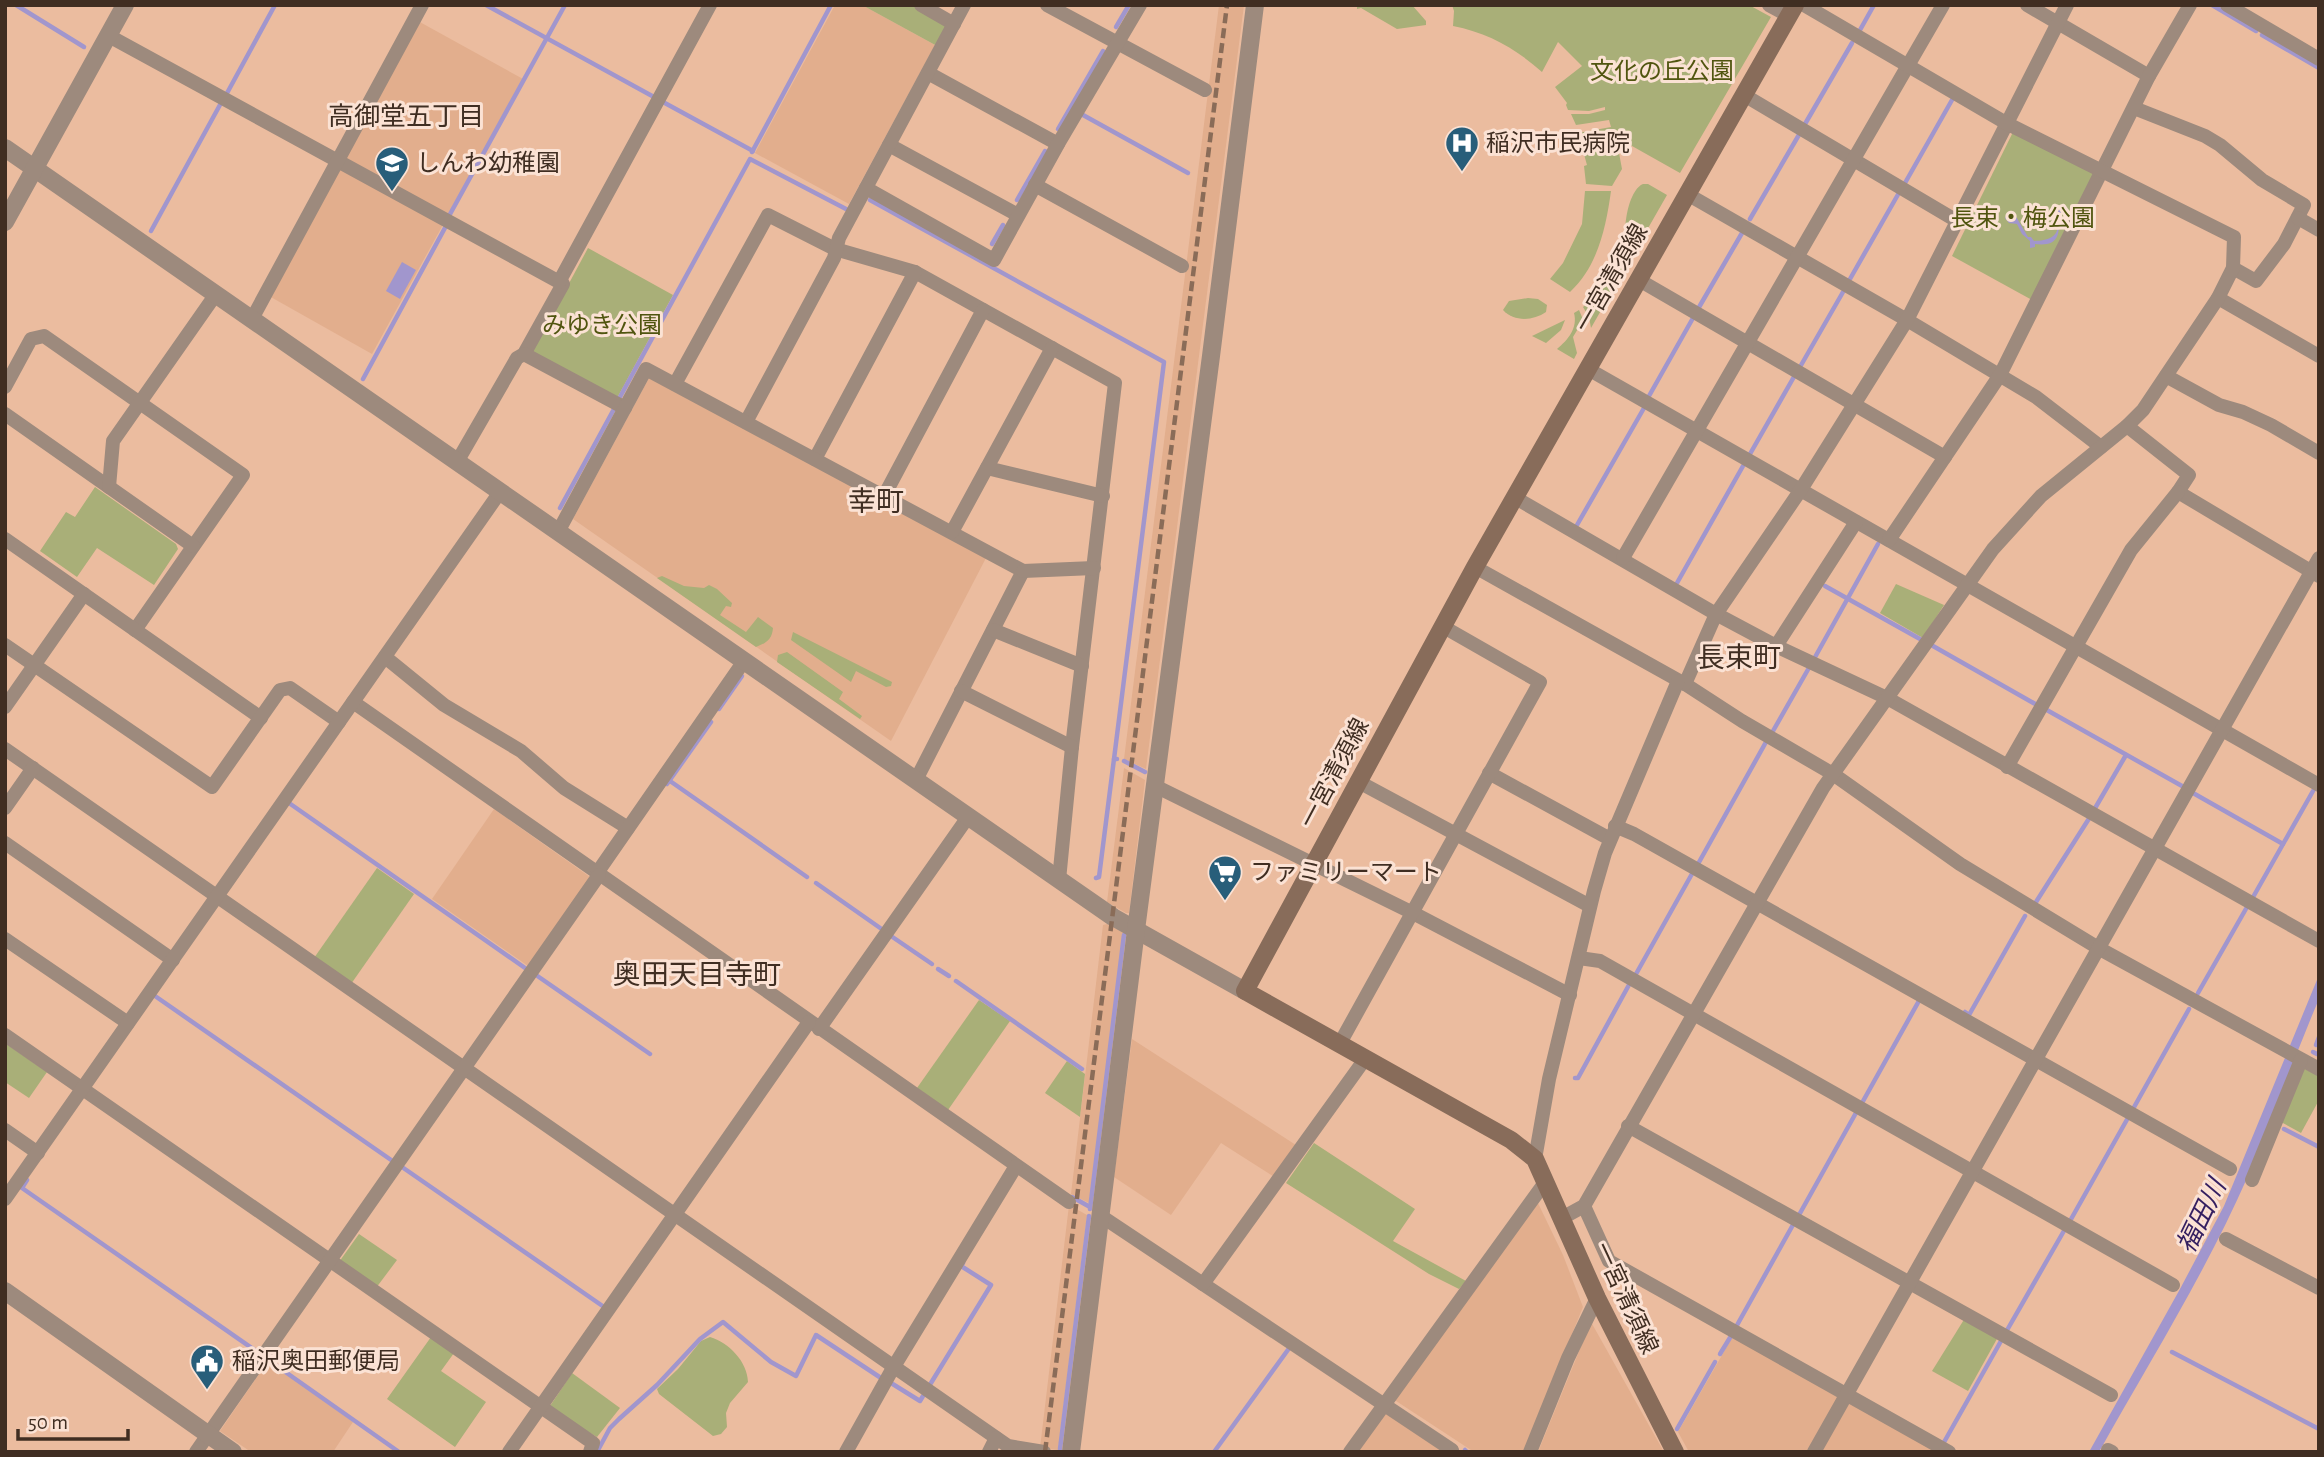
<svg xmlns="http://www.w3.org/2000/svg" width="2324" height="1457" viewBox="0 0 2324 1457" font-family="'Alegreya Sans','Noto Sans JP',sans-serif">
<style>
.built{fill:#e2ae8d}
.green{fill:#a9af78}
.water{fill:#a196cd}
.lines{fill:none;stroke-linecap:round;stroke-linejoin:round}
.stream{stroke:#a196cd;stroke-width:4.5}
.minor{stroke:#9d8a7d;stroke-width:14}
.tertiary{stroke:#9d8a7d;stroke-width:18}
.secondary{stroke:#886c5a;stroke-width:18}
.rail{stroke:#8a6c58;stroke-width:4.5;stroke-dasharray:10 5;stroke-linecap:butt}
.labels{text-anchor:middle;stroke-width:6;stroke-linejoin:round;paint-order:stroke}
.park-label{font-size:24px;fill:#50550f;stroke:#fbe2d4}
.poi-label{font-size:24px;fill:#402e22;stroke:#fbe2d4;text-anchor:start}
.street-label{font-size:24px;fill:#402e22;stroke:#fbe2d4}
.neighbourhood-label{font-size:26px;fill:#402e22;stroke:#fbe2d4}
.water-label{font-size:26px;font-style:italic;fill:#341f60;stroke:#fbe2d4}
.quarter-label{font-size:28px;fill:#402e22;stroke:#fbe2d4}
</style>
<rect width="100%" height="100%" fill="#ebbc9f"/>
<g class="built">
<polygon points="835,5 862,5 935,45 849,204 755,153"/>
<polygon points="1219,5 1244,5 1146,769 1124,759"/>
<polygon points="418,21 523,79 372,354 269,296"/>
<polygon points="649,378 986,558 891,741 573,519"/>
<polygon points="1124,768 1145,780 1129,913 1126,913 1107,902"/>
<polygon points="494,809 590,877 528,966 432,899"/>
<polygon points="1107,924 1124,933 1089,1203 1071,1194 1103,925"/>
<polygon points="1132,1039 1299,1147 1276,1178 1221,1143 1171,1215 1114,1177"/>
<polygon points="1537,1201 1563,1255 1583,1307 1524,1452 1474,1452 1393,1399"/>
<polygon points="1069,1205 1087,1215 1058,1450 1040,1448"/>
<polygon points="1591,1322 1664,1452 1538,1452"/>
<polygon points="1733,1336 1839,1398 1808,1452 1689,1452 1678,1432"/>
<polygon points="268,1361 353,1422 333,1452 251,1452 220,1431"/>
<polygon points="1855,1403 1935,1449 1933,1452 1821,1452 1849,1404"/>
<polygon points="1387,1410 1448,1452 1357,1452"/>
</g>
<g class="green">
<polygon points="862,5 918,5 947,26 937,46"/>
<polygon points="1357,5 1412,5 1426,21 1426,25 1397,29 1361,8 1357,9"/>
<path d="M1452,5H1749L1771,17L1680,173L1616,137L1622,169L1612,186L1586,184L1584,166L1587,165L1578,133L1611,127L1609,120L1576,125L1571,114H1589L1605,110V107L1589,111L1568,110L1566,105L1567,103L1555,87L1582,66L1558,42L1542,72C1515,48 1488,33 1453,26L1454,11Z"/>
<polygon points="2013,132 2095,173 2032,300 1952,256"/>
<path d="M1643,184H1648L1667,195L1591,328L1589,317L1583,307L1596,295L1606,277L1614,275L1622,262L1627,244C1622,231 1628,190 1643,184Z"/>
<path d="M1585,191H1611C1606,227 1598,266 1570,292L1550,279L1563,263L1582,224Z"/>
<polygon points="588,248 673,295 616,400 531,354"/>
<path d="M1528,298L1538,299L1547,305L1546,312C1533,321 1514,322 1503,310L1509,301Z"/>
<path d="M1579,310L1585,324L1579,327L1573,337L1577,353L1574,359L1557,349C1568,340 1578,328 1574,313Z"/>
<polygon points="1565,320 1561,330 1546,343 1532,336"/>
<polygon points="95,487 176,544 178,549 154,585 97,548 77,577 40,551 66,512 75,517"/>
<path d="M662,576L684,586L704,588L709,585L717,589L732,603L731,607L726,606L720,615L746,632L758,617L773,628C772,640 766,643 756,647L657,578Z"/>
<polygon points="1896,584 1944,605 1923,638 1880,613"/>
<polygon points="793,632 892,682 891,686 886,687 856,671 851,682 791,640"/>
<polygon points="787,652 843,692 839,699 862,716 860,719 777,662 778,655"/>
<polygon points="377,868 414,894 351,984 314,958"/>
<polygon points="979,1000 1010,1021 948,1110 917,1088"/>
<polygon points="5,1043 47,1072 29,1098 5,1082"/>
<polygon points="1067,1061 1085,1074 1080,1117 1045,1093"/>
<polygon points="2303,1068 2319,1076 2319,1100 2301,1133 2281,1122"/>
<polygon points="1314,1143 1415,1209 1393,1241 1466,1281 1459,1289 1429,1274 1286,1183"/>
<polygon points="359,1234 397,1260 376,1288 339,1262"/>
<polygon points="1965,1318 1998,1337 1968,1391 1932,1371"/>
<polygon points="431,1337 454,1353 441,1371 486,1402 455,1447 387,1399"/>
<path d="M710,1337C729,1343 747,1361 748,1382L730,1403L726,1413L727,1427L721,1434L713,1436L659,1394L657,1389L678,1369L701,1341Z"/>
<polygon points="572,1373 620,1408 597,1437 548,1409"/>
</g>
<g class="water">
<path d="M2061,206L2067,209L2059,214C2059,233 2061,247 2035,244V247L2030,248V241L2022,234L2017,224L2009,223L2005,218L2008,213L2015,215L2028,237H2031L2034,241C2052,241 2063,234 2055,216Z"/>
<polygon points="402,262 416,270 400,299 386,291"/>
<path d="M2319,975V999C2294,1057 2273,1118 2248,1176C2206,1272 2150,1361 2099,1452H2089L2180,1289L2224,1206Z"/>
</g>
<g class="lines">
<g class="stream">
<polyline points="16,5 84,47"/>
<polyline points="486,5 654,97"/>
<polyline points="2212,5 2256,31"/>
<polyline points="1116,27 1129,5"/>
<polyline points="1860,30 1874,5"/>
<polyline points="2262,35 2319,68"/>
<polyline points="226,95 275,5"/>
<polyline points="663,102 753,151"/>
<polyline points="1083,115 1188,173"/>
<polyline points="1805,124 1852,43"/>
<polyline points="1058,129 1103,51"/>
<polyline points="752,152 831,5"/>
<polyline points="1905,183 1952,100"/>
<polyline points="870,200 1164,362 1114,759"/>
<polyline points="1017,200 1045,151"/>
<polyline points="449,216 565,5"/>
<polyline points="1750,219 1800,133"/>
<polyline points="151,231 221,103"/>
<polyline points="992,244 1003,225"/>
<polyline points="1850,279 1900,191"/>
<polyline points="1698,309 1742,233"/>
<polyline points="1800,367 1843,292"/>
<polyline points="363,379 446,226"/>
<polyline points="1649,396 1693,318"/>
<polyline points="620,397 750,159 846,209"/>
<polyline points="1750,454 1795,375"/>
<polyline points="560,508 614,409"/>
<polyline points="1577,525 1644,408"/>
<polyline points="1677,583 1743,466"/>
<polyline points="1825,586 1920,639"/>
<polyline points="1933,646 2037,705"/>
<polyline points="1814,659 1878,544"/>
<polyline points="719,709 742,676"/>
<polyline points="2045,709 2182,786"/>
<polyline points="1773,731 1810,666"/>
<polyline points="1124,761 1145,772"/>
<polyline points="670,781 807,877"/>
<polyline points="667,784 711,722"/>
<polyline points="2193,793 2283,844"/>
<polyline points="289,803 525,968"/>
<polyline points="2094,810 2126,755"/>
<polyline points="1698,864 1766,742"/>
<polyline points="1096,878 1099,877 1114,759 1117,759"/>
<polyline points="816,883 883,930"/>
<polyline points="2252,899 2313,791"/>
<polyline points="2036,902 2090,817"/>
<polyline points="891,936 932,964"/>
<polyline points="938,969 949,976"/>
<polyline points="1636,974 1693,872"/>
<polyline points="536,975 650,1054"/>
<polyline points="956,981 1082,1069"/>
<polyline points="2198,993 2247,907"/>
<polyline points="155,996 394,1162"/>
<polyline points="1965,1012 1969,1015 2025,916"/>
<polyline points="2316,1045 2319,1037"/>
<polyline points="2313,1052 2319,1055"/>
<polyline points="1575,1078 1578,1078 1630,983"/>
<polyline points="1862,1103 1920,999"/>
<polyline points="2133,1109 2189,1009"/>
<polyline points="2284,1129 2319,1147"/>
<polyline points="402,1167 604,1307"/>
<polyline points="27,1180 22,1188 259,1353"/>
<polyline points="1072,1197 1090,1207"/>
<polyline points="1090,1209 1124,935"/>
<polyline points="1799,1215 1857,1111"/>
<polyline points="2070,1221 2129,1116"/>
<polyline points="1736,1327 1794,1223"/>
<polyline points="2006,1332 2065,1229"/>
<polyline points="2172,1352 2319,1429"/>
<polyline points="1720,1354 1731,1336"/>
<polyline points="267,1359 399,1452"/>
<polyline points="891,1383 920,1401 923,1396"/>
<polyline points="931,1383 991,1285 961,1266 963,1263"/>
<polyline points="1677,1429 1715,1362"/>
<polyline points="1943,1444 2001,1341"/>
<polyline points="1060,1449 1089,1216"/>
<polyline points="1465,1450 1467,1452"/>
<polyline points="597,1452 610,1428 619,1419 657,1385 700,1339 723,1322 771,1362 796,1376 816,1335 881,1378"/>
<polyline points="1214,1452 1290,1347"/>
</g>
<g class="minor">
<polyline points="921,5 954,24"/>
<polyline points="1047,5 1205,90"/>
<polyline points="1769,5 1789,16"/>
<polyline points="2027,5 2149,76"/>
<polyline points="2227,5 2319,59"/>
<polyline points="109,36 563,284 524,354 517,358 457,462"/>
<polyline points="928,73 1058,144"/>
<polyline points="1744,95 1957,221"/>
<polyline points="2134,108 2205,136 2220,145 2262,180 2304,205 2284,244 2256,281 2233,268"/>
<polyline points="889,145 1018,215"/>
<polyline points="1035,185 1182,266"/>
<polyline points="866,188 994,260 1058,144 1140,5"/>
<polyline points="1687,194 1907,320 2036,397 2101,447"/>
<polyline points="2298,218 2319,230"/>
<polyline points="1639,280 1945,457"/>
<polyline points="559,282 710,5"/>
<polyline points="2218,298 2319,356"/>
<polyline points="252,319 422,5"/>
<polyline points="524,354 625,408"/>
<polyline points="1588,369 2319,785"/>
<polyline points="2166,376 2219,405 2243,412 2271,425 2319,453"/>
<polyline points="675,384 768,215 835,249 915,272 1115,383 1072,747 1059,880"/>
<polyline points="5,387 31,339 44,336 243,475 135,630"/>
<polyline points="5,414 193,546"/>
<polyline points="746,422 834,258 839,238 964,5"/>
<polyline points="2127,426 2189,475 2178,492 2319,576"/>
<polyline points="815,459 915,272"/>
<polyline points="987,468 1103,496"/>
<polyline points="109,487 113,441 216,294"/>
<polyline points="884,496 983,310"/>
<polyline points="1514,497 1716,614 1776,646 1887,698 2319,941"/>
<polyline points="558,532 646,369 1023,571 916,780"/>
<polyline points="952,532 1052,348"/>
<polyline points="5,539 261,718"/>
<polyline points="1889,540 2000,375 2149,76 2190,5"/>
<polyline points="1623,558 1943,5"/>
<polyline points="1475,567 1685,684 1742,721 1833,774 1960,864 2100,949 2319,1069"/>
<polyline points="1023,571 1094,568"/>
<polyline points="993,630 1082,666"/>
<polyline points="5,645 212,787 280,690 290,688 339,722"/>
<polyline points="1776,646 1856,522"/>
<polyline points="385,657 444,705 521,751 564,788 628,828"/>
<polyline points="1685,684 1716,614 1800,491 1907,320 2067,5"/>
<polyline points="961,691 1072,747"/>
<polyline points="353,702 1069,1202"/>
<polyline points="5,707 84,594"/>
<polyline points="5,749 1008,1446 1044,1452"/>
<polyline points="2007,767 2131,550 2178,492"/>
<polyline points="1489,773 1610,839"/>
<polyline points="1357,781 1590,906"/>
<polyline points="1155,786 1413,913 1570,995"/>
<polyline points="5,808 33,768"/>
<polyline points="1615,826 1634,834 2230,1169"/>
<polyline points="5,843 173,960"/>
<polyline points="597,873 744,661"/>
<polyline points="5,939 128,1023"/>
<polyline points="1579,958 1600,961 2173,1285"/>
<polyline points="819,1029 968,817"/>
<polyline points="5,1035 593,1443 590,1452"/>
<polyline points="1339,1045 1540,682 1442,626"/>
<polyline points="1628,1126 2111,1395"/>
<polyline points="5,1130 38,1153"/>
<polyline points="1535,1159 1549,1079 1594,891 1605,853 1678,681"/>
<polyline points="2252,1180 2301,1060"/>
<polyline points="5,1199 500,492"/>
<polyline points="1584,1206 1609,1261 1949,1452"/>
<polyline points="1101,1216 1452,1450"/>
<polyline points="1562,1218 1584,1206 1823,788 1993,549 2041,496 2127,426 2143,410 2218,298 2233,268 2234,237 2006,123 1804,5"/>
<polyline points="2226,1239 2319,1288"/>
<polyline points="1203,1284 1365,1059"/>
<polyline points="2108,1450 2112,1452"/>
<polyline points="196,1452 599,875"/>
<polyline points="509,1452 809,1022"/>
<polyline points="846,1452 893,1368 1016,1166"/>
<polyline points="989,1452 996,1438"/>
<polyline points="1350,1452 1546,1181"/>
<polyline points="1530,1452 1568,1358 1597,1298"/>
<polyline points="1814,1452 2319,558"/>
</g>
<g class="tertiary">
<polyline points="5,148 1113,917 1245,991"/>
<polyline points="5,222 125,5"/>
<polyline points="5,1291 233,1452"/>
<polyline points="1071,1452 1136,930 1211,356 1255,5"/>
</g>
<polyline class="secondary" points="1675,1452 1597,1298 1535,1159 1511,1140 1245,991 1475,567 1795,5"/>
<polyline class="rail" points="1045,1452 1227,5"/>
</g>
<defs>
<g id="hospital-pin" transform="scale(1.75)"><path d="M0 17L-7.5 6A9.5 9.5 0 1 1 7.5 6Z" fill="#285e7a" stroke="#fbe2d4"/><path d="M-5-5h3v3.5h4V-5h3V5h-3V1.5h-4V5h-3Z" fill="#fff"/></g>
<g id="school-pin" transform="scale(1.75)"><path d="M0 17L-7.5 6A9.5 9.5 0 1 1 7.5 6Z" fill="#285e7a" stroke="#fbe2d4"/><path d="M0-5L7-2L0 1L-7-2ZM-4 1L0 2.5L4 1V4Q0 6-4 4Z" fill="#fff"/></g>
<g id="supermarket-pin" transform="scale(1.75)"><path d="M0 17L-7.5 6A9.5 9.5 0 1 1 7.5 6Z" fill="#285e7a" stroke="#fbe2d4"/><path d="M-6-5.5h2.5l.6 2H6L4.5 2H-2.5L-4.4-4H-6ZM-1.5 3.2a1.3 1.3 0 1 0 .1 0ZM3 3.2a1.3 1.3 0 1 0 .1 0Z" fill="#fff"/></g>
<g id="civic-pin" transform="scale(1.75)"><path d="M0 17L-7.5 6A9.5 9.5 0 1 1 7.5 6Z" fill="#285e7a" stroke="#fbe2d4"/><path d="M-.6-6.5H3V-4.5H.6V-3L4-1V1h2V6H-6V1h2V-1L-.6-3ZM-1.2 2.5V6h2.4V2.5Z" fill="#fff"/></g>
</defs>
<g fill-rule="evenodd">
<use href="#hospital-pin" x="1462" y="143"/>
<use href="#school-pin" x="392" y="163"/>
<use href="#supermarket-pin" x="1225" y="872"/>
<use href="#civic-pin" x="207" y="1361"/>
</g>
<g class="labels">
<g class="park-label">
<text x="1662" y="79">文化の丘公園</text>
<text x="2023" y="226">長束・梅公園</text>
<text x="602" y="333">みゆき公園</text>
</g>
<g class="poi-label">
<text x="1486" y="151">稲沢市民病院</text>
<text x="416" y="171">しんわ幼稚園</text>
<text x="1250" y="880">ファミリーマート</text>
<text x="232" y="1369">稲沢奥田郵便局</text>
</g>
<g class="street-label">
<text transform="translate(1611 278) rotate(-60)" y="8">一宮清須線</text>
<text transform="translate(1334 773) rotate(-62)" y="8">一宮清須線</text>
<text transform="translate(1626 1298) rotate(65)" y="8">一宮清須線</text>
</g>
<g class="neighbourhood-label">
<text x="406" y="125">高御堂五丁目</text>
</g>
<g class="water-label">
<text transform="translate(2201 1216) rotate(-64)" y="9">福田川</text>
</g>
<g class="quarter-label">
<text x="876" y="511">幸町</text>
<text x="1739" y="667">長束町</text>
<text x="697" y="984">奥田天目寺町</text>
</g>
</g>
<rect width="2324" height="1457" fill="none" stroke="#402e22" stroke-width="14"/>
<path d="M18 1429v10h110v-10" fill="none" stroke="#402e22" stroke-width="3.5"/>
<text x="28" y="1429" font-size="21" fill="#402e22" stroke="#fbe2d4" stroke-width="5" paint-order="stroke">50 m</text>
</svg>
